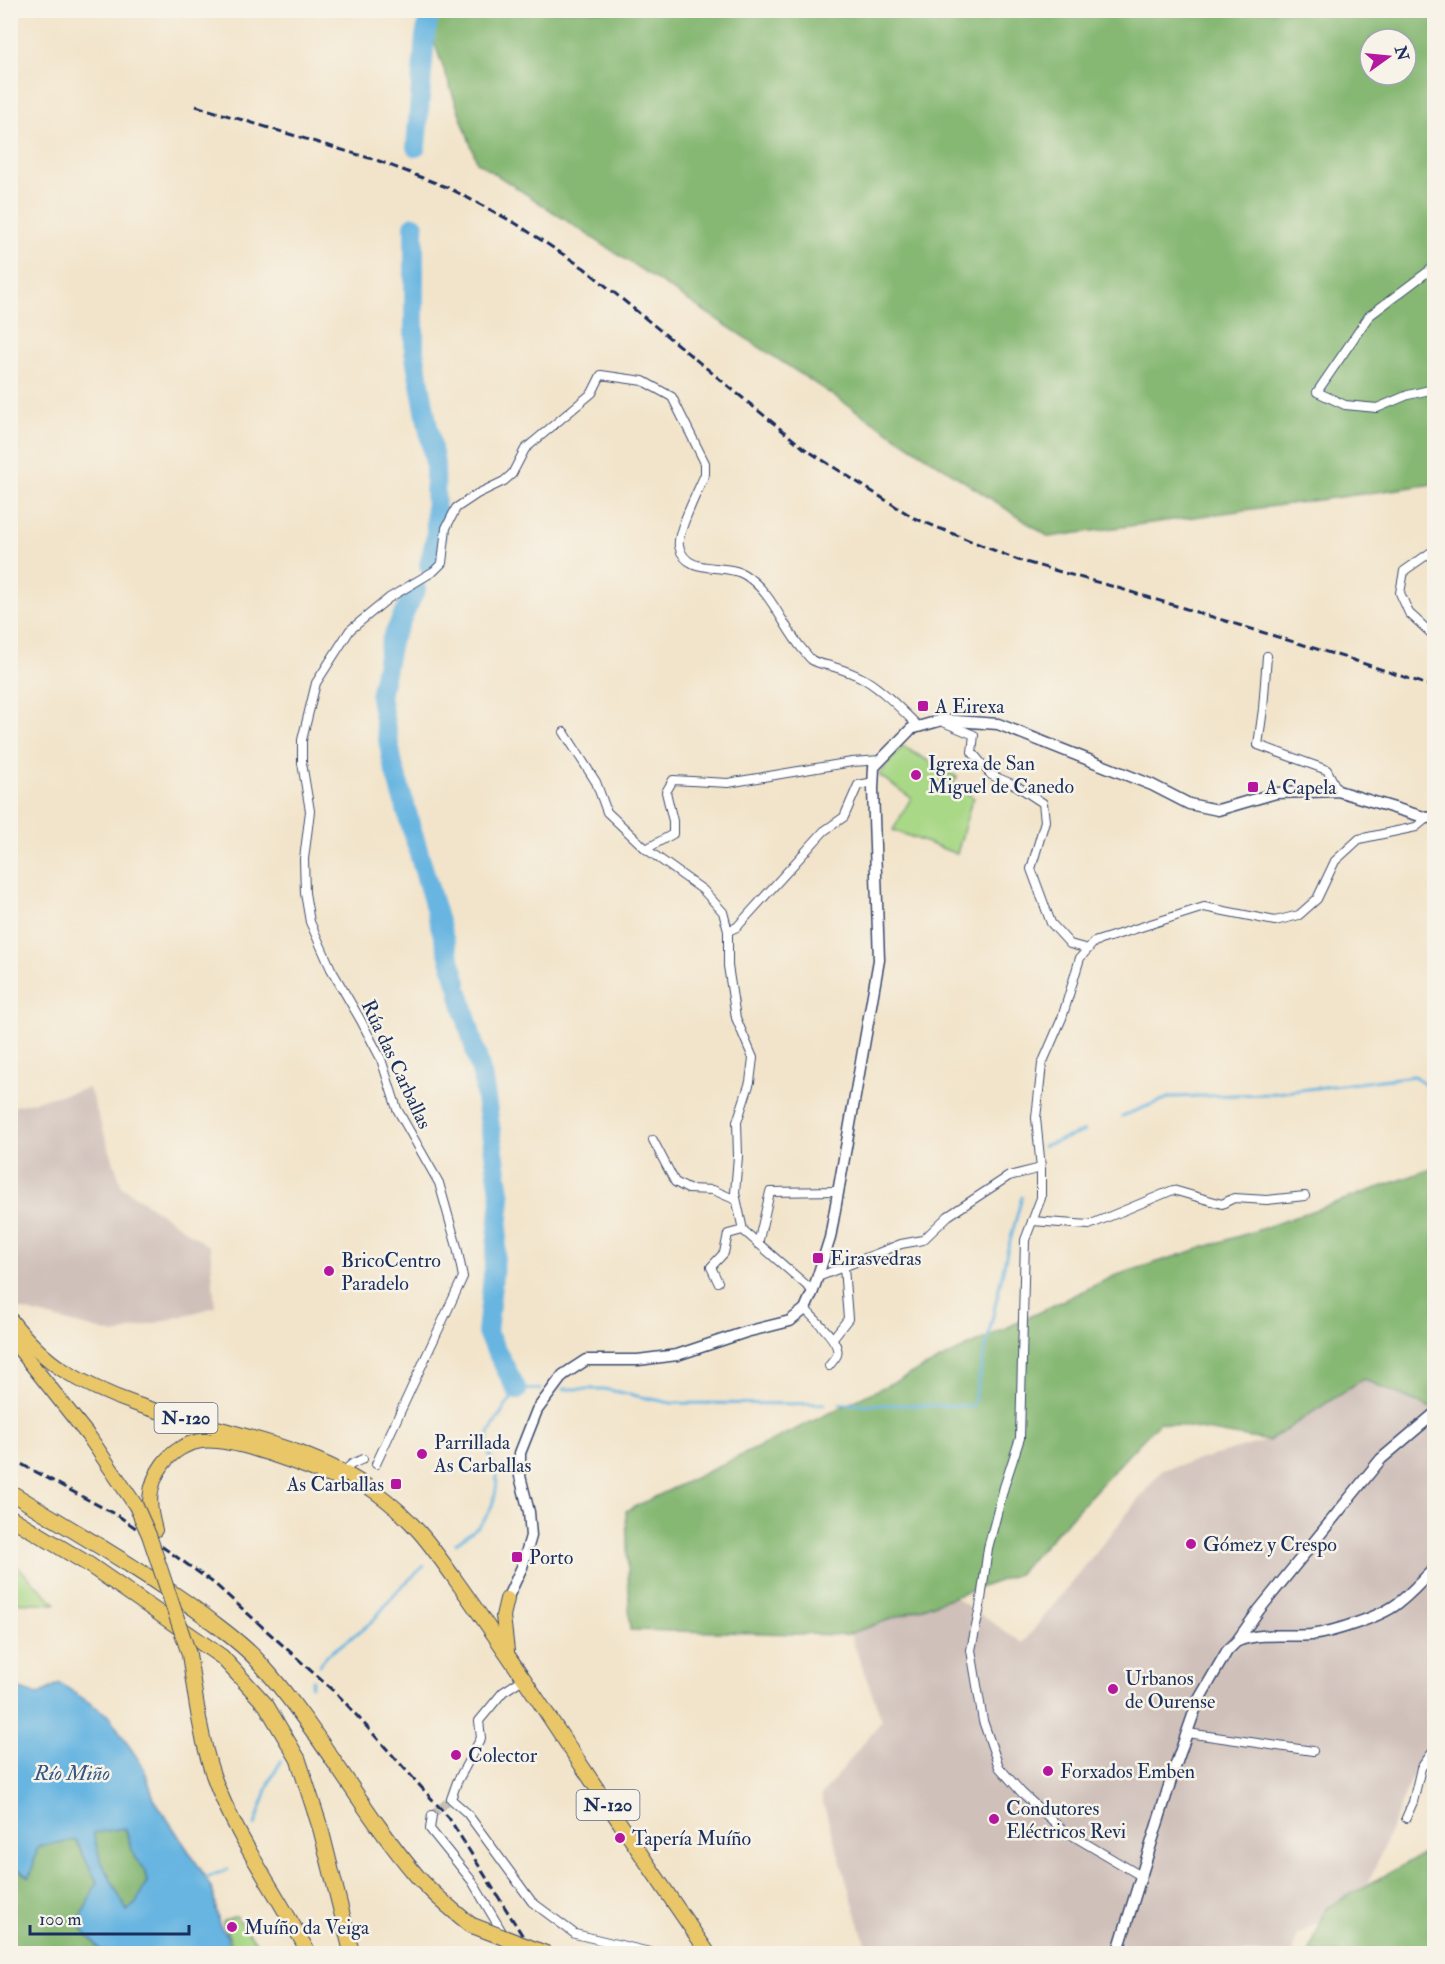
<svg xmlns="http://www.w3.org/2000/svg" width="1445" height="1964" viewBox="0 0 1445 1964" font-family="'IM FELL Double Pica',serif">
<style>
.industrial{fill:#cfc0ba}
.green{fill:#a9d886;stroke:#628472;stroke-width:1.5}
.forest{fill:#86b873;stroke:#507468;stroke-width:1.5;fill-rule:evenodd}
.water{fill:#67b5e1;stroke:#4172a0;stroke-width:1.5;fill-rule:evenodd}
.lines{fill:none;stroke-linecap:round;stroke-linejoin:round}
.stream{stroke:#67b5e1;stroke-width:3}
.river{stroke:#67b5e1;stroke-width:20}
.minor-tunnel{stroke:#c7c0b4;stroke-width:8;stroke-dasharray:8 4;stroke-linecap:butt}
.minor-casing{stroke:#3b4a6e;stroke-width:10}
.tertiary-casing{stroke:#3b4a6e;stroke-width:13}
.trunk-casing{stroke:#3b4a6e;stroke-width:16}
.motorway-casing{stroke:#3b4a6e;stroke-width:17}
.minor{stroke:#fff;stroke-width:8}
.tertiary{stroke:#fff;stroke-width:10}
.trunk{stroke:#e9c769;stroke-width:14}
.motorway{stroke:#e9c769;stroke-width:15}
.rail{stroke:#1b2f5e;stroke-width:3;stroke-dasharray:9 4.5;stroke-linecap:butt}
.trunk-bridge-casing{stroke:#3b4a6e;stroke-width:16;stroke-linecap:butt}
.motorway-bridge-casing{stroke:#3b4a6e;stroke-width:17;stroke-linecap:butt}
.trunk-bridge{stroke:#e9c769;stroke-width:14}
.motorway-bridge{stroke:#e9c769;stroke-width:15}
.poi-dot{fill:#b5179e;stroke:#f7f3e8;stroke-width:2}
.labels{text-anchor:middle;stroke-width:5;stroke-linejoin:round;paint-order:stroke}
.shield{fill:#f7f3e8;stroke:#5d6a87;stroke-width:1.5}
.shield-label{font-size:18px;font-weight:bold;fill:#1b2f5e}
.poi-label{font-size:20px;fill:#1b2f5e;stroke:#f7f3e8;text-anchor:start}
.street-label{font-size:20px;fill:#1b2f5e;stroke:#f7f3e8}
.water-label{font-size:21px;font-style:italic;fill:#325785;stroke:#f7f3e8}
</style>
<rect width="100%" height="100%" fill="#f7f3e8"/>
<filter id="ink" filterUnits="userSpaceOnUse"><feTurbulence type="fractalNoise" baseFrequency=".0167" numOctaves="2"/><feDisplacementMap in="SourceGraphic" scale="12" xChannelSelector="R" yChannelSelector="G"/><feConvolveMatrix kernelMatrix="1 2 1 2 8 2 1 2 1" color-interpolation-filters="sRGB"/></filter>
<filter id="wash" filterUnits="userSpaceOnUse"><feTurbulence type="fractalNoise" baseFrequency=".008" numOctaves="4" result="noise"/><feDisplacementMap in="SourceGraphic" scale="24" xChannelSelector="R" yChannelSelector="G"/><feGaussianBlur stdDeviation="1.35" result="paint"/><feColorMatrix in="noise" values="0 0 0 0 0 0 0 0 0 0 0 0 0 0 0 0 0 1.4 0 .05"/><feComposite in="paint" operator="in"/></filter>
<g filter="url(#wash)">
<rect width="100%" height="100%" fill="#f2e4ca"/>
<g class="industrial">
<polygon points="89,1088 122,1187 210,1247 215,1307 115,1334 11,1307 11,1107"/>
<polygon points="1363,1379 1434,1409 1434,1742 1425,1746 1362,1899 1297,1935 1292,1953 868,1953 821,1796 882,1720 839,1605 890,1554 1023,1643 1162,1470 1269,1440"/>
</g>
<g class="green">
<polygon points="902,746 957,777 953,784 974,798 971,803 957,854 893,830 911,798 879,775"/>
<polygon points="11,1560 56,1604 11,1602"/>
<polygon points="236,1916 264,1953 250,1953 248,1949 236,1949 234,1953 232,1953 229,1936 222,1921"/>
</g>
<g class="forest">
<path d="M423,11H1434V484L1049,537L477,162ZM1370,39H1406V75H1370Z"/>
<polygon points="1434,1168 1434,1409 1363,1379 1269,1441 1159,1422 1018,1574 846,1635 630,1630 626,1511 1114,1276 1255,1231"/>
<polygon points="125,1828 135,1858 144,1868 147,1882 136,1903 127,1911 100,1859 93,1833"/>
<polygon points="75,1840 97,1882 78,1924 103,1953 11,1953 10,1865 30,1877 38,1846"/>
<polygon points="1434,1848 1434,1953 1309,1953 1326,1908"/>
</g>
<path class="water" d="M60,1683L109,1716L144,1768L154,1799L201,1870L213,1892L219,1924L227,1936L229,1953H103L78,1924L97,1882L76,1840L38,1846L30,1877L11,1865V1686L38,1695ZM125,1828L135,1858L144,1868L147,1882L136,1903L127,1911L100,1859L93,1833Z"/>
<g class="lines">
<g class="stream">
<polyline points="1122,1116 1171,1097 1268,1094 1414,1076 1434,1091"/>
<polyline points="1043,1146 1085,1131"/>
<polyline points="563,1389 604,1389 671,1403 825,1404"/>
<polyline points="840,1404 973,1406 1007,1252 1022,1197"/>
<path d="M456,1543C465,1536 477,1530 484,1520C494,1507 500,1483 495,1467C491,1456 485,1450 488,1437C491,1425 510,1401 517,1390L541,1389"/>
<polyline points="320,1665 326,1656 371,1623 398,1590 424,1566"/>
<polyline points="311,1686 313,1680"/>
<polyline points="255,1825 270,1781 281,1761"/>
<polyline points="206,1878 228,1869"/>
</g>
<g class="river">
<polyline points="416,147 425,37 430,10"/>
<polyline points="414,226 414,352 435,464 436,536 429,565"/>
<polyline points="416,589 391,641 380,697 393,765 457,983"/>
<polyline points="460,995 483,1079 501,1199 487,1333 517,1390"/>
</g>
</g>
</g>
<g filter="url(#ink)">
<g class="lines">
<polyline class="minor-tunnel" points="432,1815 451,1799"/>
<g class="minor-casing">
<g id="minor">
<polyline points="1434,267 1369,316 1317,392 1345,405 1377,408 1408,395 1434,389"/>
<polyline points="1434,550 1404,571 1400,593 1409,613 1434,636"/>
<polyline points="1267,656 1263,709 1258,745 1327,770 1338,791"/>
<polyline points="943,722 974,735 972,752 991,775 1017,786 1043,803 1045,821 1031,869 1051,923 1070,944 1088,949"/>
<polyline points="564,732 596,782 607,812 646,849 703,890 723,912 728,931 728,966 736,1018 753,1058 750,1082 737,1122 738,1156 735,1193 743,1230 813,1291"/>
<polyline points="646,849 673,834 673,821 666,792 673,780 728,783 852,762 881,760"/>
<polyline points="728,931 737,927 824,831 844,817 858,785 874,782"/>
<polyline points="653,1140 675,1182 688,1189 713,1190 736,1200"/>
<polyline points="1032,1221 1089,1225 1173,1190 1222,1204 1234,1198 1267,1200 1305,1196"/>
<polyline points="758,1244 770,1192 838,1191"/>
<polyline points="818,1277 901,1244 923,1240 948,1216 1009,1176 1041,1168"/>
<polyline points="718,1282 711,1267 724,1253 728,1234 743,1230"/>
<path d="M805,1309C813,1318 842,1342 837,1355C836,1358 831,1363 829,1366"/>
<polyline points="833,1338 848,1319 844,1267"/>
<path d="M376,1464L463,1277L457,1247L439,1183L397,1109L381,1059L360,1019L331,969L310,922L305,893L304,859L310,811L302,763V740L316,683L350,630L389,598L434,571L442,563L446,528L456,508L477,494L504,481L512,474L525,449L592,393L601,375L643,381L672,397L705,463V474C699,489 676,533 679,546C686,577 726,562 745,575C773,593 782,626 803,650C806,653 809,658 812,660C818,664 828,665 834,667C844,670 855,674 864,679C884,691 902,710 919,727"/>
<polyline points="341,1473 352,1464 363,1459"/>
<polyline points="523,1679 503,1692 479,1721 481,1738 457,1782 451,1799 467,1813 532,1902 575,1934 658,1954"/>
<polyline points="1187,1733 1313,1751"/>
<polyline points="432,1815 430,1829 472,1881 515,1954"/>
<polyline points="1406,1818 1413,1802 1421,1768 1434,1750"/>
<polyline points="1141,1876 1063,1830 1022,1793 999,1767 983,1721 971,1650 980,1607 988,1548 1004,1487 1020,1438 1025,1240 1041,1198 1041,1168 1036,1118 1042,1064 1062,1018 1080,958 1094,942 1204,907 1275,921 1299,915 1317,899 1335,861 1359,839 1416,827 1427,818"/>
</g>
</g>
<g class="tertiary-casing">
<g id="tertiary">
<polyline points="507,1599 522,1567 531,1536 529,1512 520,1476 520,1453 537,1410 563,1375 586,1360 638,1360 677,1355 746,1332 790,1321 805,1309 813,1291 830,1238 879,960 873,789 874,767 911,729 942,720 998,724 1152,785 1189,804 1218,810 1276,793 1338,791 1427,818 1434,817"/>
<path d="M1238,1641C1262,1632 1286,1637 1311,1635C1333,1632 1380,1617 1397,1604C1411,1594 1422,1580 1434,1569"/>
<polyline points="1117,1954 1174,1770 1198,1701 1227,1651 1237,1641 1259,1610 1381,1459 1434,1414"/>
</g>
</g>
<g class="trunk-casing">
<g id="trunk">
<path d="M10,1319C25,1338 42,1357 63,1370C158,1430 282,1426 374,1491C412,1518 431,1545 457,1582C480,1614 502,1647 524,1679C585,1771 646,1863 709,1954"/>
<polyline points="10,1337 90,1438 136,1506"/>
<path d="M155,1530C148,1506 147,1486 163,1464C172,1452 186,1443 201,1441C236,1437 305,1467 339,1479"/>
<polyline points="507,1651 503,1616 507,1599"/>
<path d="M189,1654C195,1694 200,1736 213,1775C236,1839 278,1894 309,1954"/>
</g>
</g>
<g class="motorway-casing">
<g id="motorway">
<path d="M10,1492C75,1532 141,1569 202,1614C221,1629 242,1643 258,1661C318,1727 359,1808 417,1876C433,1894 452,1910 471,1925"/>
<polyline points="10,1517 88,1564 222,1657 266,1705 298,1759 321,1830 352,1954"/>
</g>
</g>
<use href="#minor" class="minor"/>
<use href="#tertiary" class="tertiary"/>
<use href="#trunk" class="trunk"/>
<use href="#motorway" class="motorway"/>
<g class="rail">
<polyline points="196,106 379,161 449,188 515,223 584,268 805,449 914,518 1018,560 1118,588 1356,661 1434,687"/>
<polyline points="10,1458 120,1517 215,1584 340,1697 449,1818 534,1954"/>
</g>
<g class="trunk-bridge-casing">
<polyline id="trunk-bridge" points="136,1506 149,1535 189,1654"/>
</g>
<g class="motorway-bridge-casing">
<polyline id="motorway-bridge" points="471,1925 547,1954"/>
</g>
<use href="#trunk-bridge" class="trunk-bridge"/>
<use href="#motorway-bridge" class="motorway-bridge"/>
</g>
</g>
<g class="poi-dot">
<rect x="917" y="700" width="12" height="12" rx="3"/>
<circle cx="916" cy="775" r="6"/>
<rect x="1247" y="781" width="12" height="12" rx="3"/>
<rect x="812" y="1252" width="12" height="12" rx="3"/>
<circle cx="329" cy="1271" r="6"/>
<circle cx="422" cy="1454" r="6"/>
<rect x="390" y="1478" width="12" height="12" rx="3"/>
<circle cx="1191" cy="1544" r="6"/>
<rect x="511" y="1551" width="12" height="12" rx="3"/>
<circle cx="1113" cy="1689" r="6"/>
<circle cx="456" cy="1755" r="6"/>
<circle cx="1048" cy="1771" r="6"/>
<circle cx="994" cy="1819" r="6"/>
<circle cx="620" cy="1838" r="6"/>
<circle cx="232" cy="1927" r="6"/>
</g>
<g class="labels">
<g class="shield">
<rect x="154.5" y="1403" width="63" height="30" rx="4.5"/>
<rect x="576.5" y="1790" width="63" height="30" rx="4.5"/>
</g>
<g class="shield-label">
<text x="186" y="1424">N-120</text>
<text x="608" y="1811">N-120</text>
</g>
<g class="poi-label">
<text x="935" y="713">A Eirexa</text>
<text x="928" y="770">Igrexa de San<tspan x="928" dy="23">Miguel de Canedo</tspan></text>
<text x="1265" y="794">A Capela</text>
<text x="830" y="1265">Eirasvedras</text>
<text x="341" y="1267">BricoCentro<tspan x="341" dy="23">Paradelo</tspan></text>
<text x="434" y="1449">Parrillada<tspan x="434" dy="23">As Carballas</tspan></text>
<text x="384" y="1491" text-anchor="end">As Carballas</text>
<text x="1203" y="1551">Gómez y Crespo</text>
<text x="529" y="1564">Porto</text>
<text x="1125" y="1685">Urbanos<tspan x="1125" dy="23">de Ourense</tspan></text>
<text x="468" y="1762">Colector</text>
<text x="1060" y="1778">Forxados Emben</text>
<text x="1006" y="1815">Condutores<tspan x="1006" dy="23">Eléctricos Revi</tspan></text>
<text x="632" y="1845">Tapería Muíño</text>
<text x="244" y="1934">Muíño da Veiga</text>
</g>
<g class="street-label">
<text transform="translate(397 1064) rotate(65)" y="7">Rúa das Carballas</text>
</g>
<g class="water-label">
<text x="72" y="1780">Río Miño</text>
</g>
</g>
<rect width="1445" height="1964" fill="none" stroke="#f7f3e8" stroke-width="36"/>
<g transform="translate(1388 57) rotate(75)"><circle r="28" fill="#f7f3e8" stroke="#9fa5b1" stroke-width="1.5"/>
<path d="M0-4.5L10 22L0 15L-10 22Z" fill="#b5179e"/>
<text y="-9" font-size="16" font-weight="bold" text-anchor="middle" fill="#1b2f5e">N</text>
</g>
<path d="M30 1925v9h159v-9" fill="none" stroke="#1b2f5e" stroke-width="3"/>
<text x="39" y="1925" font-size="18" fill="#1b2f5e" stroke="#f7f3e8" stroke-width="4.5" paint-order="stroke">100 m</text>
</svg>
